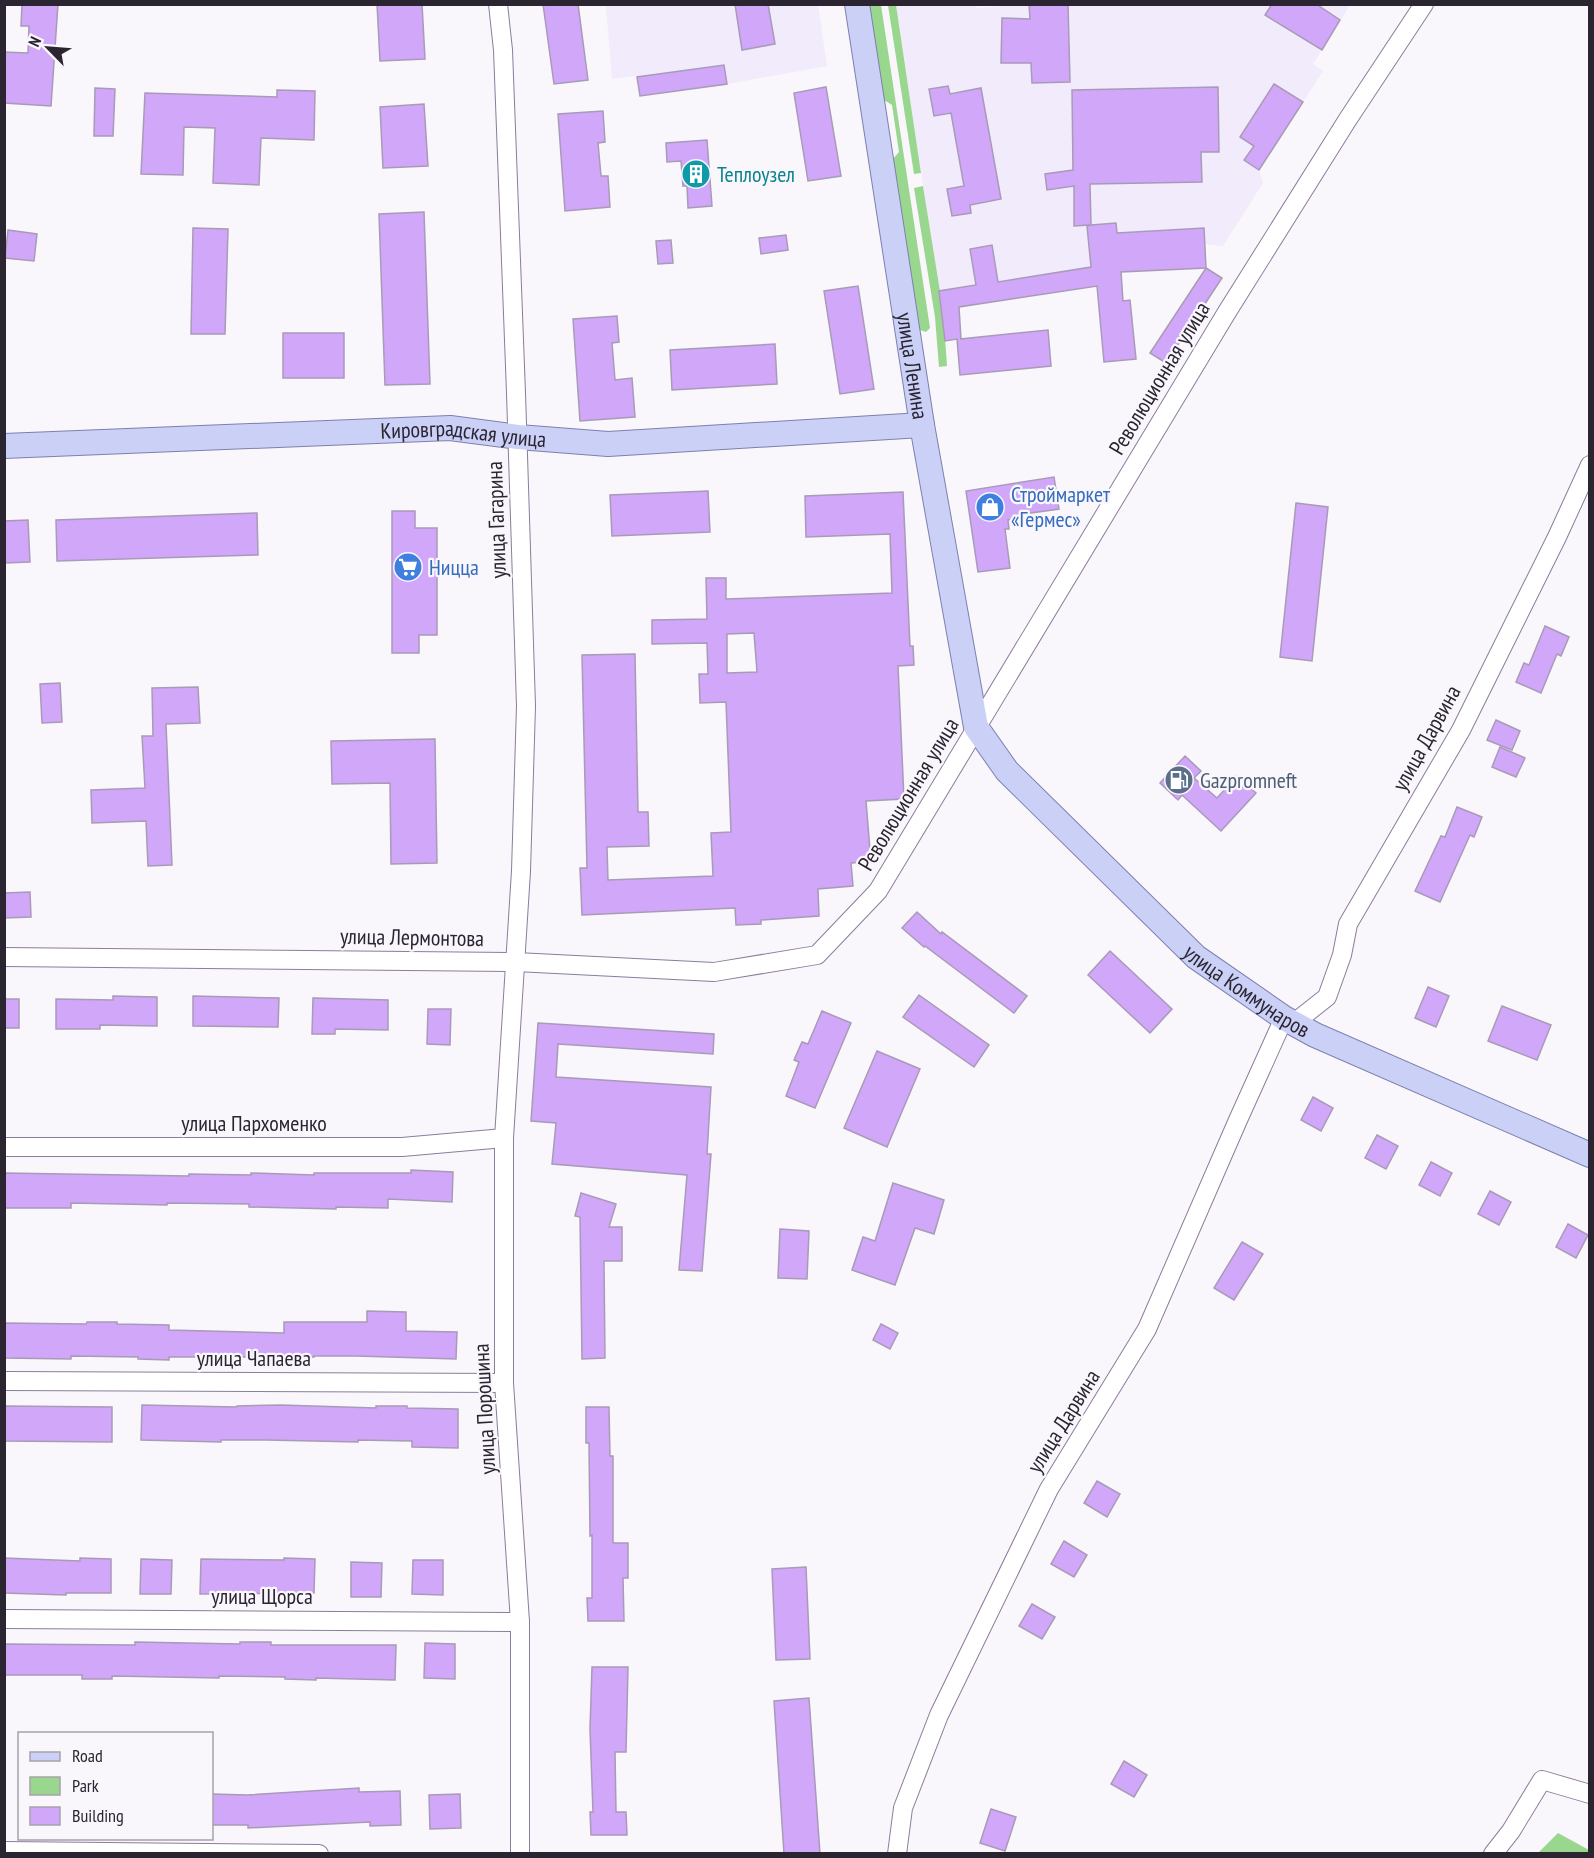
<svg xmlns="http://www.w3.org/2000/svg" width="1594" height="1858" viewBox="0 0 1594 1858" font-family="'PT Sans Narrow',sans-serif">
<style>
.built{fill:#f2ebfb}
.green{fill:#99d78e}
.building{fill:#d0a7f9;stroke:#a99ab8;stroke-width:1.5;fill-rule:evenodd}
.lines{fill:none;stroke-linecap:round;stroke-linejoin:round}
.minor-casing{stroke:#8b7d9b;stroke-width:20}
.major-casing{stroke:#7d80ae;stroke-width:26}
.minor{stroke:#fff;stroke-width:18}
.major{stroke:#cbd0f7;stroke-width:24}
.labels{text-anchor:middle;stroke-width:4.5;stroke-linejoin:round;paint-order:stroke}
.culture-label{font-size:22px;fill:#0d838f;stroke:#f9f6fc;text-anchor:start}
.street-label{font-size:22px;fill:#2b2531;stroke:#f9f6fc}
.shop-label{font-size:22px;fill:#366cbe;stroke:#f9f6fc;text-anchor:start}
.service-label{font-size:22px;fill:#4e5e75;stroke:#f9f6fc;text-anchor:start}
</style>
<rect width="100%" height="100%" fill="#f9f6fc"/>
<g class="built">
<polygon points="976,4 977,8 1029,4 1350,5 1313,64 1323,71 1259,170 1263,183 1223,246 1205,244 1204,228 1117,233 1116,223 1088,225 1091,267 939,291 896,5"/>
<polygon points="606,5 818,5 827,66 727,84 724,65 612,79"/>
</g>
<g class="green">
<polygon points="868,5 881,5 930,328 926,332 920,330 918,327 893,159 899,152 892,105 884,100"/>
<polygon points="888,5 896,5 921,173 914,174"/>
<polygon points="923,186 943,310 947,366 939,367 935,317 914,188"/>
<polygon points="1558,1833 1589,1850 1589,1853 1538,1853"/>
</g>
<g class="building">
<polygon points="22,4 58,4 51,106 4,103 4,52 28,53 29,26 21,26"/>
<polygon points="377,4 422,4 425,59 380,61"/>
<polygon points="543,4 578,4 588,80 554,84"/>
<polygon points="735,4 768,4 775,44 742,50"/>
<polygon points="1029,4 1068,4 1070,82 1032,83 1031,63 1001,63 1002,18 1030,19"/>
<polygon points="1272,4 1316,4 1340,20 1322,50 1265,15"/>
<polygon points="724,65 727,84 640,96 637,77"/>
<polygon points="1274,84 1303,102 1259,170 1244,160 1254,146 1240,137"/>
<polygon points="948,86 950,94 981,88 1001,199 970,205 971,213 952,216 947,189 964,186 951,113 934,116 929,89"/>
<polygon points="826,87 841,176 808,181 794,93"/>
<polygon points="1218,87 1219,152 1201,152 1202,182 1090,184 1091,225 1116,223 1117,233 1204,228 1206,268 1121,272 1123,301 1130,300 1136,359 1104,362 1097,286 959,307 961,339 960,339 1048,330 1051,366 960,375 957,339 945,341 939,291 976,285 970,249 992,245 998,282 1091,267 1087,226 1090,225 1074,226 1074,186 1047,190 1045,174 1073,170 1072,90"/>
<polygon points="95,88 115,89 113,136 94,136"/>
<polygon points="277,90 315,91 314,140 261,138 259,185 213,183 215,128 184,127 183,175 141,174 145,93 277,97"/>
<polygon points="424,104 428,166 383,168 380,107"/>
<polygon points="603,111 605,142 598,143 601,176 608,176 610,207 565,211 558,114"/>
<polygon points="707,140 712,206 688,208 687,186 683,186 681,161 667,162 666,143"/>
<polygon points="424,212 430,384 385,385 379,214"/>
<polygon points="193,228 228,229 225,334 191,334"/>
<polygon points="8,230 37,234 34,261 5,258"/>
<polygon points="786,235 788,250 761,254 759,238"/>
<polygon points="671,240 673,263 658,264 656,241"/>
<polygon points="1206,268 1222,278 1166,363 1150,353"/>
<polygon points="858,286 874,389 840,394 824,291"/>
<polygon points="617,316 619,342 612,343 615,380 632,378 635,417 580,421 573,319"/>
<rect x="283" y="333" width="61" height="45"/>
<polygon points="775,344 777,384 672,390 670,350"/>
<polygon points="1054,477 1059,509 1017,515 1017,519 1008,520 1009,529 1005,529 1010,568 978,572 966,491"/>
<polygon points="708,491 710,532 612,536 610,495"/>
<path d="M903,492L910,646H913L914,665L898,666L904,799L866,801L871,862L851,863L853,886L818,889L819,916L761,920V924L736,925L735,908L582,915L580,868H587L582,655L635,654L638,812H648L649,846L607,847L608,880L713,876L711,833L731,832L726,702L700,703L699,674H708L707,643L652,644V620L707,619L706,578H726V599L892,593L890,534L806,537L805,496ZM754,633L757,672L727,673V634Z"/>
<polygon points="1296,503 1328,507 1312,661 1280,657"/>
<polygon points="392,511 415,511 415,528 437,528 437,635 419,635 419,653 392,653"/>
<polygon points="257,513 258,555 57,561 56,520"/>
<polygon points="28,520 30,562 4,563 4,521"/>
<polygon points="1545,626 1569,637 1561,656 1557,654 1541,693 1516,682 1524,663 1529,665"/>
<polygon points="60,683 62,722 42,723 40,684"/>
<polygon points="198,687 200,723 166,724 172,865 148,866 146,821 92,823 91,790 145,788 142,736 153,736 152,688"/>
<polygon points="1496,720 1520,731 1512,750 1487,740"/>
<polygon points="435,739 437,863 391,864 390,783 332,784 331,741"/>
<polygon points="1500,747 1525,758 1516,777 1492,767"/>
<polygon points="1185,756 1201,771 1194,778 1217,798 1237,776 1256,793 1221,831 1182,795 1178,800 1160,783"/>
<polygon points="1457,807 1482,817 1474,837 1470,835 1440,902 1415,891 1441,836 1445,837"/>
<polygon points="30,892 31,917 4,918 4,893"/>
<polygon points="917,912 941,934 942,932 1027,996 1014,1013 925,946 924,947 902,928"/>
<polygon points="1110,951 1172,1009 1150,1033 1088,975"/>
<polygon points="1428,987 1449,996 1436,1027 1415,1018"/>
<polygon points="919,995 989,1045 974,1067 903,1017"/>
<polygon points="113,996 157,997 157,1026 100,1025 100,1029 56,1029 56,999 113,1000"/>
<polygon points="193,996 279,998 278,1027 193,1026"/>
<polygon points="313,998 388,1000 388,1030 335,1029 335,1034 312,1034"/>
<rect x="4" y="999" width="15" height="29"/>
<polygon points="1502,1006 1551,1025 1537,1060 1488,1041"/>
<polygon points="428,1009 451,1009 450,1045 427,1044"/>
<polygon points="822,1011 851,1023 815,1108 786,1096 799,1062 794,1060 802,1042 808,1044"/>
<polygon points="538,1023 714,1034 713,1054 558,1044 556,1077 711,1087 707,1154 711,1154 702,1271 679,1270 687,1175 552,1164 556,1123 531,1121"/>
<polygon points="877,1051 920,1069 887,1147 844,1128"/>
<polygon points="1313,1097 1333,1108 1321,1131 1301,1120"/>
<polygon points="1377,1135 1398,1146 1386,1169 1365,1158"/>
<polygon points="1431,1162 1452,1173 1440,1196 1419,1185"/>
<polygon points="411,1170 453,1172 452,1202 388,1199 388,1208 336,1207 336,1209 249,1207 249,1204 167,1203 167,1205 71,1203 71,1208 4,1208 4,1173 189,1176 189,1174 251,1175 251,1173 314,1175 314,1173 411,1173"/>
<polygon points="893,1183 944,1200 934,1234 915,1228 895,1285 852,1270 863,1237 875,1241"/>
<polygon points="1490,1191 1511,1202 1499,1225 1478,1214"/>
<polygon points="581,1193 616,1204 609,1227 622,1227 622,1261 604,1261 605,1358 582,1359 580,1217 575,1216"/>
<polygon points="1568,1224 1588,1235 1576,1258 1556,1247"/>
<polygon points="780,1229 809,1231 807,1279 778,1278"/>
<polygon points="1242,1242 1263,1254 1234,1300 1214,1288"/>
<polygon points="367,1311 406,1312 406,1331 457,1332 456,1359 356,1356 314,1356 314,1357 169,1357 169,1360 138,1359 138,1357 71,1356 71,1359 4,1358 4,1323 86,1324 87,1322 117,1322 117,1324 169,1325 169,1330 284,1333 284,1322 367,1322"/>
<polygon points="881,1324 898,1333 890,1349 873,1340"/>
<polygon points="142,1405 236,1407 237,1406 281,1405 376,1408 376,1406 407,1406 407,1408 458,1409 458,1448 412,1447 412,1441 358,1440 358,1442 267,1440 221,1440 221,1442 141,1440"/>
<polygon points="4,1406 112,1407 112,1442 4,1441"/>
<polygon points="586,1407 609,1407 610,1456 613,1456 613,1543 628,1543 628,1578 623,1578 624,1621 588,1621 587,1598 592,1598 592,1535 590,1536 589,1443 586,1443"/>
<polygon points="1097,1481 1120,1494 1107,1517 1084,1503"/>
<polygon points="1064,1541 1087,1555 1074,1577 1051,1564"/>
<polygon points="4,1558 80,1561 80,1558 111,1559 111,1593 66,1593 66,1595 4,1593"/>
<polygon points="284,1558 315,1559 314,1593 200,1594 201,1559 284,1560"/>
<polygon points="141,1559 172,1560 171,1594 140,1594"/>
<polygon points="413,1560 443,1560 443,1595 412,1594"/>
<polygon points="351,1562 382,1563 381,1597 351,1597"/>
<polygon points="806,1567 810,1659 776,1660 772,1569"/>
<polygon points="1032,1604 1055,1617 1042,1639 1019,1626"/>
<polygon points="135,1642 240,1644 240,1642 271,1642 271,1645 396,1645 395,1680 316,1678 316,1680 285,1679 285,1677 219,1676 219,1678 112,1676 112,1679 82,1679 82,1675 4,1675 4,1644 135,1645"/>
<polygon points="425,1643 455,1644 455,1679 424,1678"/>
<polygon points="592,1667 628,1667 626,1752 615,1752 616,1812 626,1812 627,1835 591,1835 590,1812 593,1812 590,1729"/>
<polygon points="809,1698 820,1854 784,1854 774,1701"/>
<polygon points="1124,1761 1147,1775 1134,1797 1111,1784"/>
<polygon points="359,1788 359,1792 400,1791 401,1825 370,1826 370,1822 248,1828 248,1825 212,1825 212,1794 247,1795"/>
<polygon points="460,1794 461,1828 430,1829 429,1795"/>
<polygon points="991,1809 1016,1817 1005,1851 980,1843"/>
</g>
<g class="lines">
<g class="minor-casing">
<g id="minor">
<polyline points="498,4 503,50 516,393 526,706 521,871 504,1138 504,1383 520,1622 520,1854"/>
<polyline points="4,957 516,962 714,972 817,955 878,891 1227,312 1348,119 1424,4"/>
<polyline points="1294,1023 1327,997 1342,955 1348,924 1461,730 1557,537 1590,465"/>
<polyline points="4,1147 402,1147 504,1138"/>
<polyline points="4,1381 504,1383"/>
<polyline points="4,1619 520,1622"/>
<polyline points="4,1851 319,1854"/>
<polyline points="897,1854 903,1808 939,1715 1049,1489 1147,1329 1238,1120 1284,1018"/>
<polyline points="1493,1854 1511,1831 1542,1780 1590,1794"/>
</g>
</g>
<g class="major-casing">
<g id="major">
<path id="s1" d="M857,4L922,425L976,727L1007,771L1196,957L1284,1018L1315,1035L1590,1155"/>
<path id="s2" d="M4,446L450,428L518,437L608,444L922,425"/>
</g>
</g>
<use href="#minor" class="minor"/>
<use href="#major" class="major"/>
</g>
<defs>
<g id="building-disc" transform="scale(1.5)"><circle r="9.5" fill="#0f9aa8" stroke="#f9f6fc"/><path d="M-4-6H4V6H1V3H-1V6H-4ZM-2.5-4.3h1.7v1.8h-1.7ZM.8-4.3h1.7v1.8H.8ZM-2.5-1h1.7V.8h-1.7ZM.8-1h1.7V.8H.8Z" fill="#fff"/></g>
<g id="shop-disc" transform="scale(1.5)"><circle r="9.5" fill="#3f7fe0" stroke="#f9f6fc"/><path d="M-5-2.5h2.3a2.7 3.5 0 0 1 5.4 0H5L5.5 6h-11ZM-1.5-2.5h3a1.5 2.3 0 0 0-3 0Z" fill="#fff"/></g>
<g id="supermarket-disc" transform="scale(1.5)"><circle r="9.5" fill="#3f7fe0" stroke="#f9f6fc"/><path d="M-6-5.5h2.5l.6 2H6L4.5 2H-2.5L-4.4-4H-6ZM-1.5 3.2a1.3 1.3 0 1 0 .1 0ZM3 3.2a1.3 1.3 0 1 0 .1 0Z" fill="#fff"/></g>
<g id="fuel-disc" transform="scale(1.5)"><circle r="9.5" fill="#5c6f8a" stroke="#f9f6fc"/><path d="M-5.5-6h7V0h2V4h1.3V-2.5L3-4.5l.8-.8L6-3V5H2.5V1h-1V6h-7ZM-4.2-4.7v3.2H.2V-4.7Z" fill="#fff"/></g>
</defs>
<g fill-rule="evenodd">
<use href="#building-disc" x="696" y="174"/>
<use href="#shop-disc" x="990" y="507"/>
<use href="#supermarket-disc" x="408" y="567"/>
<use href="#fuel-disc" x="1179" y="780"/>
</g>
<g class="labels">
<g class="culture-label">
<text x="717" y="182">Теплоузел</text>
</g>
<g class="street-label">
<text dy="8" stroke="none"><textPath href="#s1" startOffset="366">улица Ленина</textPath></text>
<text transform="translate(1159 378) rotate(-59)" y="8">Революционная улица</text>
<text dy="8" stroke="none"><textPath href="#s2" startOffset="460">Кировградская улица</textPath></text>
<text transform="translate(496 520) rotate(-92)" y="8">улица Гагарина</text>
<text transform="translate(1426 738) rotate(-61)" y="8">улица Дарвина</text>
<text transform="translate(908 794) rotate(-59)" y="8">Революционная улица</text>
<text transform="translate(412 937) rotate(1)" y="8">улица Лермонтова</text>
<text dy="8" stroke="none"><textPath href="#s1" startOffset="1113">улица Коммунаров</textPath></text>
<text x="254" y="1131">улица Пархоменко</text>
<text x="254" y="1366">улица Чапаева</text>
<text transform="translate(484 1409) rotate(-93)" y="8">улица Порошина</text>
<text transform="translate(1063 1421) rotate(-58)" y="8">улица Дарвина</text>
<text x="262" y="1604">улица Щорса</text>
</g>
<g class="shop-label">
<text x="1011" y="502">Строймаркет<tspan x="1011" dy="25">«Гермес»</tspan></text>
<text x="429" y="575">Ницца</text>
</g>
<g class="service-label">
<text x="1200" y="788">Gazpromneft</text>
</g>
</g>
<rect width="1594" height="1858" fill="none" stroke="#2b2531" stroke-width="12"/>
<rect x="18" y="1732" width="195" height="108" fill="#f9f6fc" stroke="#a7a2ab" stroke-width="1.5"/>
<rect x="30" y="1752" width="30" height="9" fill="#cbd0f7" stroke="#a7a2ab" stroke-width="1.5"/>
<text x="72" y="1762" font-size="18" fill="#2b2531">Road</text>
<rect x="30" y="1777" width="30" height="18" fill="#99d78e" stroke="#a7a2ab" stroke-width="1.5"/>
<text x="72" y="1792" font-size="18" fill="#2b2531">Park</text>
<rect x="30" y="1807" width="30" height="18" fill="#d0a7f9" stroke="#a7a2ab" stroke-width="1.5"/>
<text x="72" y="1822" font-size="18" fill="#2b2531">Building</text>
<g transform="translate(48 48) rotate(295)" stroke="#f9f6fc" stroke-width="4.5" paint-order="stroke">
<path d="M0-4.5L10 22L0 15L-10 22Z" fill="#2b2531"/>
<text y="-9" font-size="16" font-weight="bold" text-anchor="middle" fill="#2b2531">N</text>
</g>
</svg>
